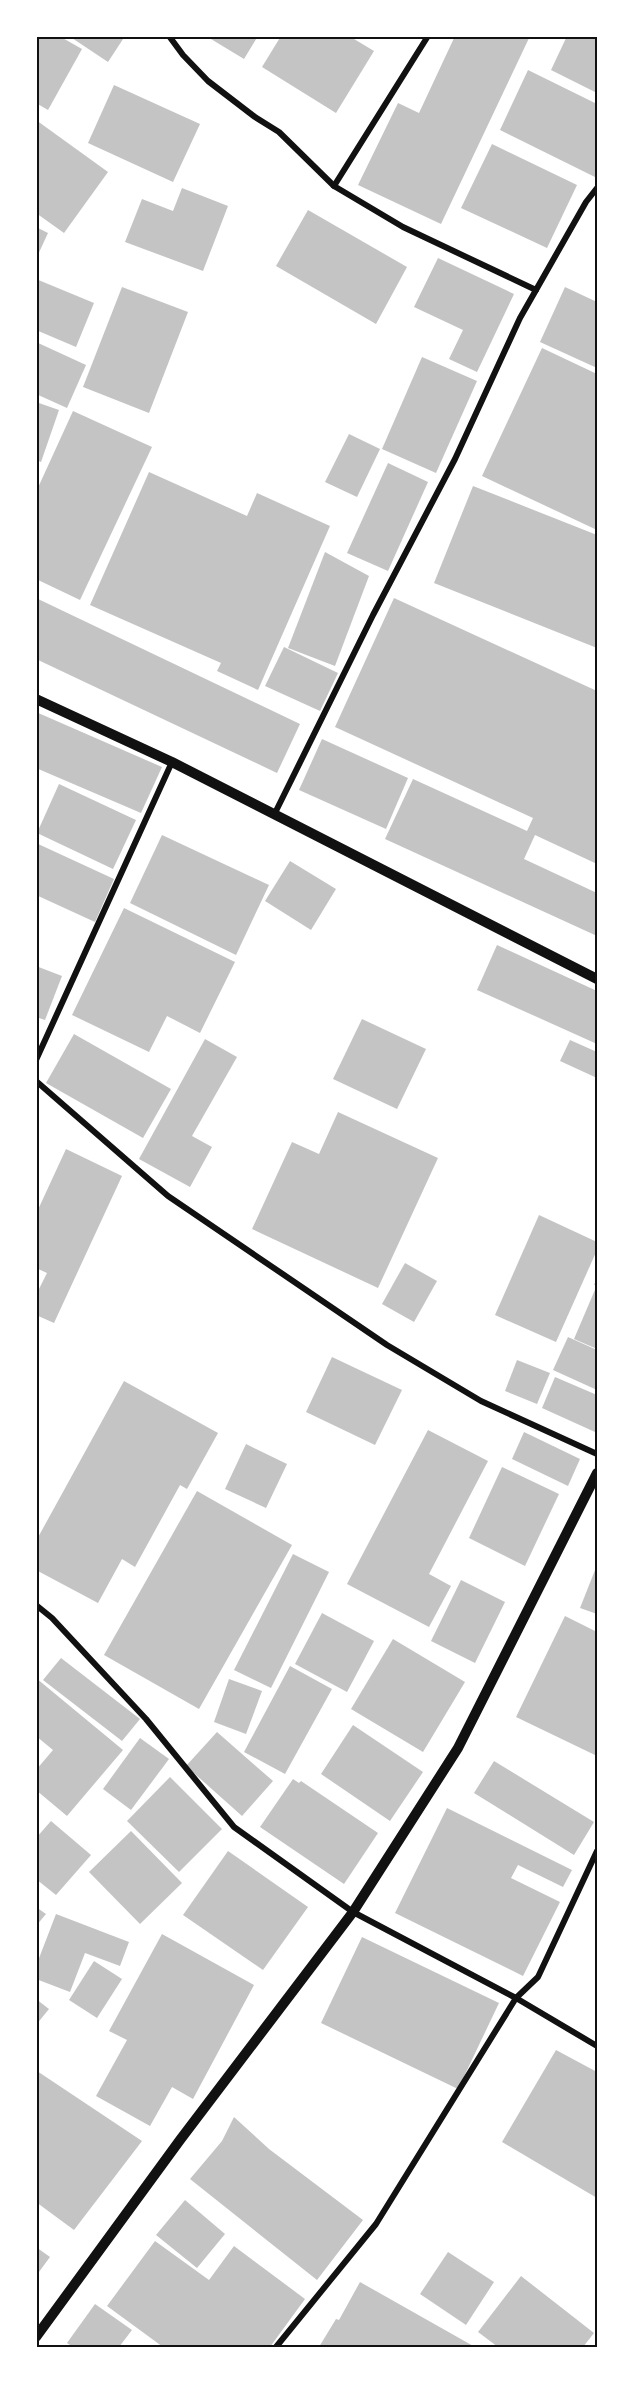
<svg xmlns="http://www.w3.org/2000/svg" width="633" height="2383" viewBox="0 0 633 2383" font-family="Ubuntu,sans-serif">
<style>
.building{fill:#c4c4c4}
.lines{fill:none;stroke-linecap:round;stroke-linejoin:round}
.minor{stroke:#111;stroke-width:6}
.tertiary{stroke:#111;stroke-width:10}
.neatline{fill:none;stroke:#111;stroke-width:2}
</style>
<rect width="100%" height="100%" fill="#fff"/>
<g class="building">
<polygon points="40,36 59,36 82,49 48,110 36,103 36,44"/>
<polygon points="69,36 125,36 108,62"/>
<polygon points="206,36 258,36 244,59"/>
<polygon points="281,36 349,36 374,51 336,113 262,67"/>
<polygon points="455,36 530,36 441,224 358,185 398,103 419,113"/>
<polygon points="567,36 597,36 597,93 551,70"/>
<polygon points="528,70 597,104 597,178 500,130"/>
<polygon points="114,85 200,124 173,182 88,143"/>
<polygon points="36,120 108,172 64,233 36,213"/>
<polygon points="492,144 577,185 547,248 461,208"/>
<polygon points="182,188 228,206 203,271 125,242 142,199 173,211"/>
<polygon points="308,210 407,267 376,324 276,266"/>
<polygon points="36,227 48,233 36,259"/>
<polygon points="438,258 514,294 477,372 449,359 463,330 414,307"/>
<polygon points="36,279 94,303 76,347 36,330"/>
<polygon points="122,287 188,312 149,413 83,387"/>
<polygon points="565,287 597,302 597,368 540,342"/>
<polygon points="36,342 86,365 67,408 36,394"/>
<polygon points="542,348 597,374 597,530 482,476"/>
<polygon points="422,357 477,381 436,473 382,449"/>
<polygon points="36,402 59,410 41,462 36,460"/>
<polygon points="73,411 152,447 80,600 36,579 36,492"/>
<polygon points="349,434 380,449 357,497 325,482"/>
<polygon points="388,463 428,482 388,571 347,553"/>
<polygon points="149,472 247,516 257,493 330,526 258,690 217,671 221,663 90,605"/>
<polygon points="473,486 597,535 597,648 434,583"/>
<polygon points="325,552 369,576 335,666 288,648"/>
<polygon points="36,598 300,724 277,773 36,659"/>
<polygon points="394,598 597,691 597,864 535,835 524,859 597,893 597,936 385,839 413,779 527,831 533,818 335,727"/>
<polygon points="284,647 338,673 320,711 265,686"/>
<polygon points="36,712 162,767 141,813 36,768"/>
<polygon points="322,739 408,778 386,829 299,790"/>
<polygon points="59,784 136,820 113,869 37,833"/>
<polygon points="162,835 269,885 236,955 130,903"/>
<polygon points="36,843 114,879 95,922 36,895"/>
<polygon points="290,861 336,889 311,930 265,901"/>
<polygon points="124,908 235,962 200,1033 167,1016 149,1052 72,1015"/>
<polygon points="497,945 597,991 597,1044 477,990"/>
<polygon points="36,966 62,976 45,1020 36,1017"/>
<polygon points="362,1019 426,1049 397,1109 333,1079"/>
<polygon points="74,1034 171,1089 143,1138 46,1083"/>
<polygon points="205,1039 237,1057 192,1136 212,1147 190,1187 139,1159"/>
<polygon points="570,1040 597,1052 597,1078 560,1061"/>
<polygon points="338,1112 438,1158 378,1288 252,1229 292,1142 319,1154"/>
<polygon points="66,1149 122,1176 54,1323 36,1315 36,1295 47,1273 36,1268 36,1214"/>
<polygon points="539,1215 597,1242 597,1250 556,1342 495,1315"/>
<polygon points="405,1263 437,1281 414,1322 382,1304"/>
<polygon points="597,1278 597,1349 574,1339 597,1285 594,1285"/>
<polygon points="568,1337 597,1350 597,1390 553,1370"/>
<polygon points="332,1357 402,1390 375,1445 306,1412"/>
<polygon points="517,1360 550,1373 537,1404 505,1391"/>
<polygon points="555,1377 597,1395 595,1432 542,1408"/>
<polygon points="124,1381 218,1433 187,1489 180,1485 135,1567 122,1559 98,1603 36,1570 36,1541"/>
<polygon points="428,1430 488,1461 429,1574 451,1586 429,1627 347,1584"/>
<polygon points="524,1432 580,1459 568,1486 512,1459"/>
<polygon points="246,1444 287,1464 266,1508 225,1489"/>
<polygon points="502,1467 559,1494 525,1566 469,1538"/>
<polygon points="197,1491 292,1545 199,1709 104,1655"/>
<polygon points="293,1554 329,1572 271,1688 234,1670"/>
<polygon points="597,1565 597,1614 580,1608"/>
<polygon points="461,1580 505,1602 475,1663 431,1641"/>
<polygon points="322,1613 374,1641 347,1692 295,1664"/>
<polygon points="565,1616 597,1632 597,1756 516,1717"/>
<polygon points="393,1639 465,1682 423,1752 351,1709"/>
<polygon points="61,1658 140,1719 122,1741 43,1680"/>
<polygon points="290,1666 332,1689 285,1774 244,1752"/>
<polygon points="36,1678 123,1750 67,1816 36,1790 36,1770 53,1750 36,1736"/>
<polygon points="229,1679 262,1691 246,1734 214,1722"/>
<polygon points="353,1725 423,1772 390,1821 321,1774"/>
<polygon points="217,1732 273,1781 242,1816 186,1766"/>
<polygon points="140,1738 169,1759 131,1810 103,1789"/>
<polygon points="494,1761 594,1822 574,1855 474,1793"/>
<polygon points="170,1777 222,1829 179,1872 127,1821"/>
<polygon points="293,1779 299,1783 301,1781 378,1833 344,1884 260,1827"/>
<polygon points="447,1808 572,1870 563,1887 518,1865 511,1878 560,1902 523,1976 395,1913"/>
<polygon points="51,1821 91,1855 56,1895 36,1879 36,1838"/>
<polygon points="131,1831 182,1883 140,1924 89,1872"/>
<polygon points="228,1851 308,1907 263,1970 183,1915"/>
<polygon points="36,1907 46,1914 36,1926"/>
<polygon points="56,1914 129,1942 120,1966 85,1953 70,1992 36,1979 36,1966"/>
<polygon points="162,1934 254,1985 193,2099 172,2087 150,2126 96,2096 127,2040 109,2031"/>
<polygon points="362,1937 499,2003 458,2089 321,2023"/>
<polygon points="94,1961 122,1979 97,2018 69,2000"/>
<polygon points="36,1999 49,2009 36,2025"/>
<polygon points="556,2050 597,2072 597,2198 502,2142"/>
<polygon points="37,2071 142,2141 74,2230 36,2202"/>
<polygon points="234,2117 269,2149 363,2220 317,2280 190,2179 222,2141"/>
<polygon points="185,2200 225,2234 197,2268 156,2235"/>
<polygon points="155,2241 209,2280 234,2246 305,2299 270,2347 163,2347 107,2306"/>
<polygon points="36,2247 50,2257 36,2276"/>
<polygon points="448,2252 494,2282 466,2325 420,2294"/>
<polygon points="521,2276 594,2333 583,2347 498,2347 478,2332"/>
<polygon points="360,2282 475,2347 319,2347 336,2319 339,2320"/>
<polygon points="95,2304 132,2330 119,2347 73,2347 67,2343"/>
</g>
<g class="lines">
<g class="minor">
<polyline points="169,36 183,55 208,81 255,117 279,132 334,186 403,227 536,290 586,202 597,188"/>
<polyline points="334,186 428,36"/>
<polyline points="274,815 373,615 455,459 520,318 536,290"/>
<polyline points="36,1060 172,762"/>
<polyline points="36,1081 168,1196 387,1345 481,1401 597,1454"/>
<polyline points="36,1605 52,1618 146,1719 234,1827 353,1912 516,1998 597,2046"/>
<polyline points="276,2347 376,2224 516,1998 538,1977 597,1851"/>
</g>
<g class="tertiary">
<polyline points="36,699 172,762 597,979"/>
<polyline points="36,2337 180,2140 353,1912 458,1748 597,1473"/>
</g>
</g>
<rect width="633" height="2383" fill="none" stroke="#ffffff" stroke-width="75"/>
<rect x="38" y="38" width="558" height="2308" class="neatline"/>
</svg>
